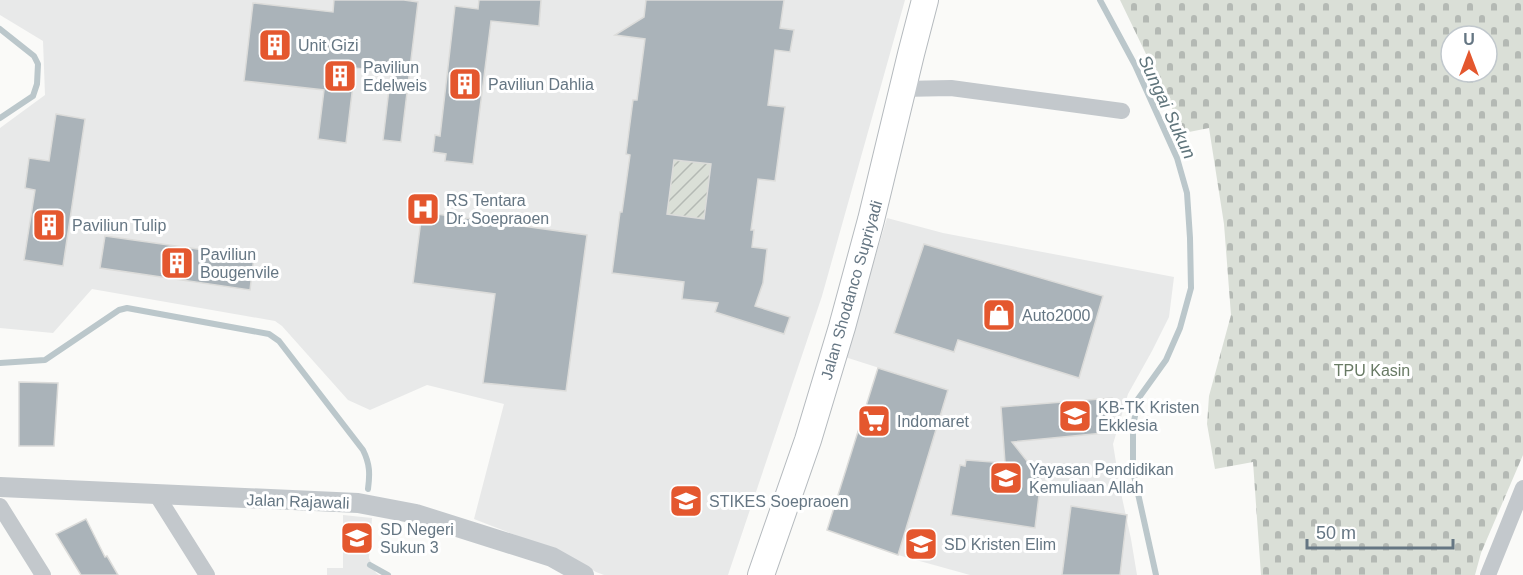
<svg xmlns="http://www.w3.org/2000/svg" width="1523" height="575" viewBox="0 0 1523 575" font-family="Arial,sans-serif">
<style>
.built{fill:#e8e9e9}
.cemetery{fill:url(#cemetery-stones);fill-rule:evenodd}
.garden{fill:url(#garden-furrows)}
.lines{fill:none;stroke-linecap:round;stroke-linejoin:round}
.stream{stroke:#bbc7cb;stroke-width:6}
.building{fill:#aab3b9;stroke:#dcdcda;stroke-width:1.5;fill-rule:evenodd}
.primary-casing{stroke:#b5babe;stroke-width:28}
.minor{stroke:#c3c8cc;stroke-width:16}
.tertiary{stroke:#c3c8cc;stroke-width:20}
.primary{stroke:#fff;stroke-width:26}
.labels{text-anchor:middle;stroke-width:6;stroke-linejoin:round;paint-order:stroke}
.poi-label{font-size:16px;fill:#657683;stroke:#fff;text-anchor:start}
.street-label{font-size:16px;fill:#657683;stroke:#fff}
.park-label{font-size:16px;fill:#687a64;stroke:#fff}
.water-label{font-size:18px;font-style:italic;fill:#60757c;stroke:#fff}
</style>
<defs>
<pattern id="cemetery-stones" width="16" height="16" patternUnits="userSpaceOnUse" patternTransform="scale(1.5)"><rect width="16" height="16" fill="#dadfd7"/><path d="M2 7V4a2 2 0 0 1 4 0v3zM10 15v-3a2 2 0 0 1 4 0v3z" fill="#b4b9b4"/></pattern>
<pattern id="garden-furrows" width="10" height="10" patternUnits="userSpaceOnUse" patternTransform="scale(1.5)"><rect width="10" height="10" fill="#dadfd7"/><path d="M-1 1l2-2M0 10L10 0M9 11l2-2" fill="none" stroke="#b4b9b4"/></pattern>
</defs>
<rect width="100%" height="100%" fill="#fafaf8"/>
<g class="built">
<polygon points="0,0 905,0 822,296 728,575 604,575 596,572 564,554 474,519 504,404 427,385 370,410 348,400 282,326 275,321 92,289 53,333 0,328 0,128 45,95 43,41 0,15"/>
<polygon points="887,218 943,233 1174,277 1169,317 1152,351 1128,394 1113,444 1121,493 1131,539 1137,575 970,575 898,555 948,390 845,357"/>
<polygon points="343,515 372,518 369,558 376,573 379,575 327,575 327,568 343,568"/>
</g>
<path class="cemetery" d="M1120,0H1523V455L1481,553L1475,575H1261L1253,462L1215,469L1207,424L1209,396L1231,315L1224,224L1209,128L1184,133ZM1451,36H1487V72H1451Z"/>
<polygon class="garden" points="674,160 711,164 704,219 667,214"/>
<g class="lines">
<g class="stream">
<polyline points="1100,0 1135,65 1177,158 1187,193 1190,238 1191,288 1180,328 1166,360 1138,399 1133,427 1133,471 1156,575"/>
<polyline points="0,29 34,56 38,64 37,84 33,96 0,118"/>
<path d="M0,363L45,360L119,310L127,308L269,334L279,341L363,450C370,464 370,474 368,489"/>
<polyline points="370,565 388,575"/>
</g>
</g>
<g class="building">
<polygon points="334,0 404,0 418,2 401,142 383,140 391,72 355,68 346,143 318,139 324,90 244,81 253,3 333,12"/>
<polygon points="479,0 541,0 539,26 491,21 473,164 445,161 446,154 433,152 435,135 440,136 455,6 478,9"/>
<path d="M646,0H784L780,28L794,30L790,52L775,50L768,105L785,107L775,181L758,179L751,230H754L752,247L767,249L763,283L755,306L790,317L784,334L715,312L718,303L682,299L684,282L612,273L620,212H622L630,155L626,154L633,100H637L645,39L615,35L644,17ZM674,160L711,164L704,219L667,214Z"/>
<polygon points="56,114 85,119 63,266 24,260 35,190 25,188 29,158 49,161"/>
<polygon points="422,212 587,235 566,391 483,383 495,294 413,283"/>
<polygon points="105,236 254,257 250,290 100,268"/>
<polygon points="924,244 1103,296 1079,378 958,340 954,352 894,333"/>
<polygon points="878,368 948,390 898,555 827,530"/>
<polygon points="19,382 58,383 54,446 19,446"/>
<polygon points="1112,398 1114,432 1012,442 1041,479 1035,528 951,515 960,465 965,466 966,460 1005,463 1001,407"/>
<polygon points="1071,506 1127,515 1120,575 1062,575"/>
<polygon points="86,519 105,557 107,556 118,575 81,575 56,534"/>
</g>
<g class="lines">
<g class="primary-casing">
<polyline id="primary" points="761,575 808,440 842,327 871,220 911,54 925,0"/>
</g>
<g class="minor">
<polyline points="902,89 951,88 1122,111"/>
<polyline points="156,494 207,575"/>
<polyline points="0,506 43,575"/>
<polyline points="1488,575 1523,488"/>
</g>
<polyline class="tertiary" points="0,487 358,503 416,514 552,557 584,575"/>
<use href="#primary" class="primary"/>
</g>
<defs>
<g id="building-square" transform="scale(1.725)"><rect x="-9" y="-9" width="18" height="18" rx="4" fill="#e4572e" stroke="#fff"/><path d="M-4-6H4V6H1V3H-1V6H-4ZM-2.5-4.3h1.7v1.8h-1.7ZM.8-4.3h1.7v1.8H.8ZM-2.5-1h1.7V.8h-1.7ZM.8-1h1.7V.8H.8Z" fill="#fff"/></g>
<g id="hospital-square" transform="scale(1.725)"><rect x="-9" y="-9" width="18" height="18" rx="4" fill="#e4572e" stroke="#fff"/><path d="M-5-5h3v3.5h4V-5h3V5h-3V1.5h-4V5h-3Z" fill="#fff"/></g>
<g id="shop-square" transform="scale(1.725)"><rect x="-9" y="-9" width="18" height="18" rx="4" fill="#e4572e" stroke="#fff"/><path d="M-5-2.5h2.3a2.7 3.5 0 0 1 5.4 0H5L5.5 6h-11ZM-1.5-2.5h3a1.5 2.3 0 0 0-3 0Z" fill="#fff"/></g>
<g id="school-square" transform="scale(1.725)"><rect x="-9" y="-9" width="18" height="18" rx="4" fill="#e4572e" stroke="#fff"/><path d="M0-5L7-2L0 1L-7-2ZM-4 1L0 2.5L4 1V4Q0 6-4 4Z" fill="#fff"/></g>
<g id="supermarket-square" transform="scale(1.725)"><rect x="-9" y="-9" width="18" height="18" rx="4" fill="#e4572e" stroke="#fff"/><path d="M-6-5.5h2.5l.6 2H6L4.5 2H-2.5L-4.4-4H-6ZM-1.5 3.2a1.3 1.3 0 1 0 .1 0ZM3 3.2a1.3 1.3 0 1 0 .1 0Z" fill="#fff"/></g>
<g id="university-square" transform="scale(1.725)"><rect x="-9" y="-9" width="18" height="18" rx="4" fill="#e4572e" stroke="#fff"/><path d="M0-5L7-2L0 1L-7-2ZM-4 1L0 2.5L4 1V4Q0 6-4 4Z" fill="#fff"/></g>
</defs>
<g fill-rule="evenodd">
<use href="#building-square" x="275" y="45"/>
<use href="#building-square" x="340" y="76"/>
<use href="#building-square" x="465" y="84"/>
<use href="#hospital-square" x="423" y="209"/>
<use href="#building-square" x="49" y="225"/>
<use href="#building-square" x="177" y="263"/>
<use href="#shop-square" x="999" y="315"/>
<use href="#school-square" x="1075" y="416"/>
<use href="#supermarket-square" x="874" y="421"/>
<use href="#school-square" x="1006" y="478"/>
<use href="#university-square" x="686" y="501"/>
<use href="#school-square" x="357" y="538"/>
<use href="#school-square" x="921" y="544"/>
</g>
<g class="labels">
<g class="poi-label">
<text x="298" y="51">Unit Gizi</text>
<text x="363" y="73">Paviliun<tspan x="363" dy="18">Edelweis</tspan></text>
<text x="488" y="90">Paviliun Dahlia</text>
<text x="446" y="206">RS Tentara<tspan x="446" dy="18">Dr. Soepraoen</tspan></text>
<text x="72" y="231">Paviliun Tulip</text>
<text x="200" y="260">Paviliun<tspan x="200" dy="18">Bougenvile</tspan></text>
<text x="1022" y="321">Auto2000</text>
<text x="1098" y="413">KB-TK Kristen<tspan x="1098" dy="18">Ekklesia</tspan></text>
<text x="897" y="427">Indomaret</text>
<text x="1029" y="475">Yayasan Pendidikan<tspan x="1029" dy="18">Kemuliaan Allah</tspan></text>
<text x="709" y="507">STIKES Soepraoen</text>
<text x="380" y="535">SD Negeri<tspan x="380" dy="18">Sukun 3</tspan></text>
<text x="944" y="550">SD Kristen Elim</text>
</g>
<g class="street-label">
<text transform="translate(851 290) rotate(-74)" y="6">Jalan Shodanco Supriyadi</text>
<text transform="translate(298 501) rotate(2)" y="6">Jalan Rajawali</text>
</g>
<g class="park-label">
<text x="1372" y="376">TPU Kasin</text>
</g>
<g class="water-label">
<text transform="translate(1167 107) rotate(65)" y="6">Sungai Sukun</text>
</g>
</g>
<g transform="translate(1469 54)"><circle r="28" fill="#ffffff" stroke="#c1c8cd" stroke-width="1.5"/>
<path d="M0-4.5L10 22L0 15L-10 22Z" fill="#e4572e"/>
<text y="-9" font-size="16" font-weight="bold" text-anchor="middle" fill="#657683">U</text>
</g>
<path d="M1307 539v9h146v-9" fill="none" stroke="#657683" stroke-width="3"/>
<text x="1316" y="539" font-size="18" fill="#657683" stroke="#ffffff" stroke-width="4.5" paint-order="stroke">50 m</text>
</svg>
